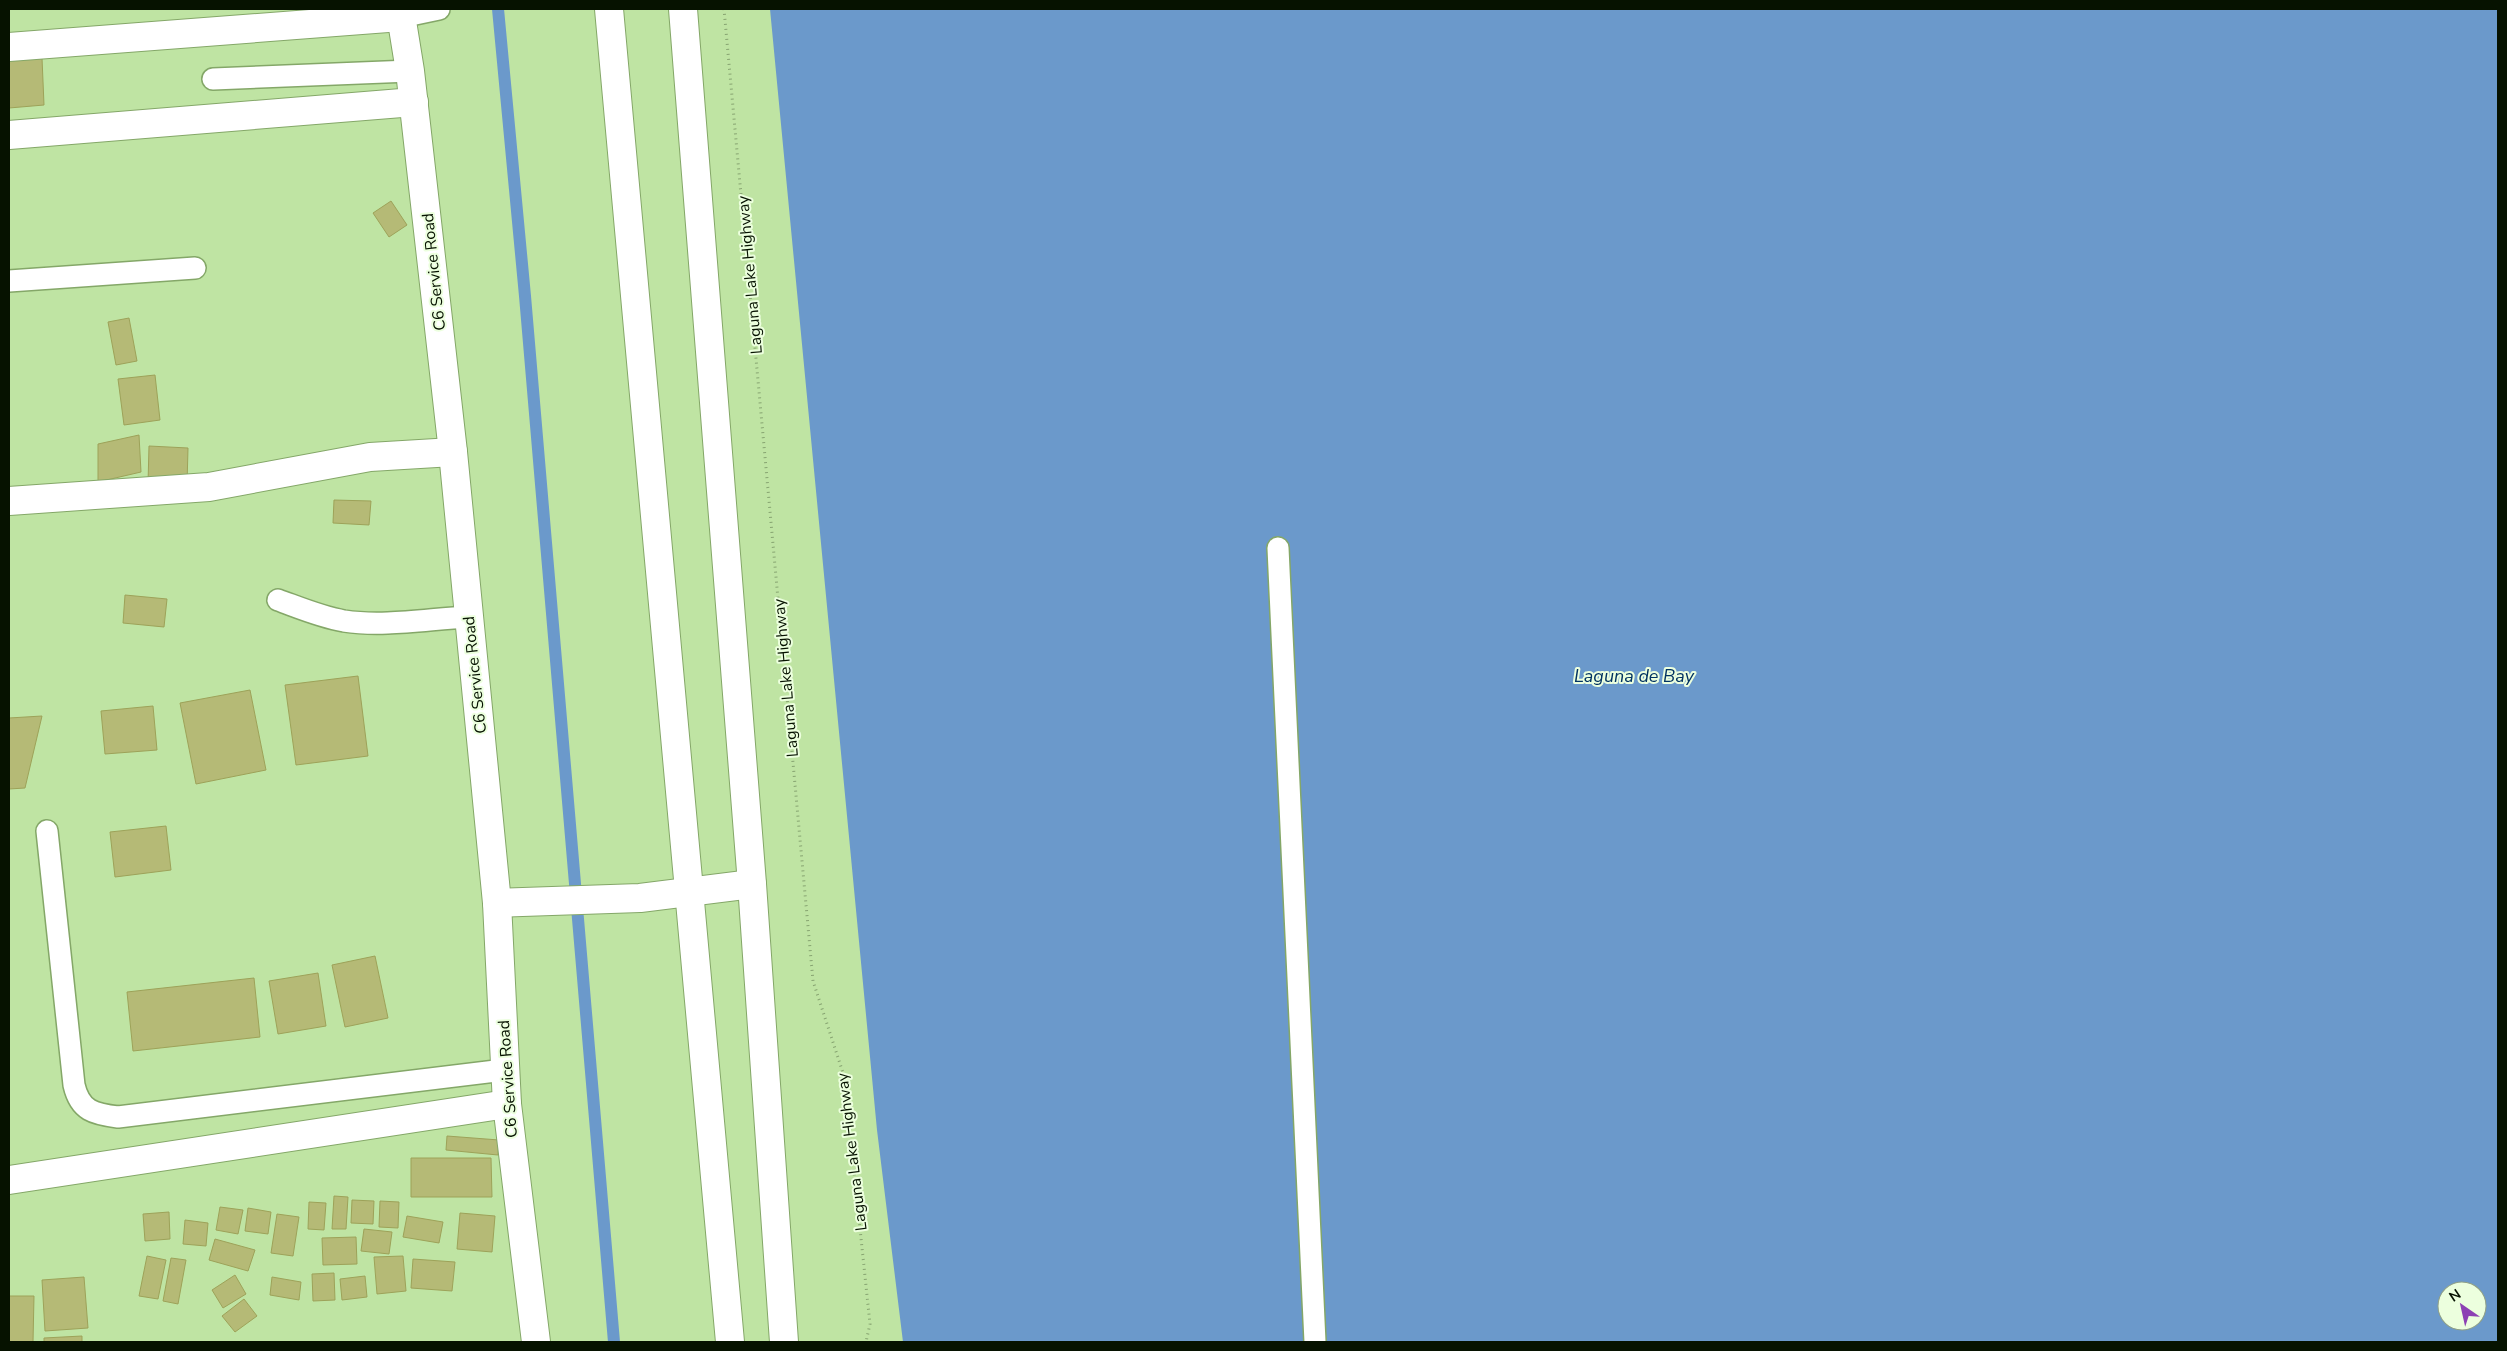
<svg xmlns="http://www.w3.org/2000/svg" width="2507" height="1351" viewBox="0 0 2507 1351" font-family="'Nunito Sans',sans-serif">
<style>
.water{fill:#6b99cb;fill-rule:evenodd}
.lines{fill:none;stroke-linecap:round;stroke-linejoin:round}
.stream{stroke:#6b99cb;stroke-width:12}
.building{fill:#b5ba76;stroke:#9da259}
.service-casing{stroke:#84a768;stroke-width:24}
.minor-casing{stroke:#84a768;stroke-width:30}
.primary-casing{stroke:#84a768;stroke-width:30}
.path{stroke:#87a471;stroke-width:3;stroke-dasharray:1 4;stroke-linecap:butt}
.service{stroke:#fff;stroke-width:21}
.minor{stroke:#fff;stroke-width:28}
.primary{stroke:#fff;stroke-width:28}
.labels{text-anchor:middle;stroke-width:4;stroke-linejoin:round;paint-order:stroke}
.street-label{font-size:16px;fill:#061200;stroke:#ecffde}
.water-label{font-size:18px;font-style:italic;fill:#003261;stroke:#ecffde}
</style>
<rect width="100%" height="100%" fill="#bfe4a3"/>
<path class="water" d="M770,9H2498V1342H903L877,1130ZM2447,1291H2477V1321H2447Z"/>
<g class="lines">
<polyline class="stream" points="498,9 525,296 614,1342"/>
</g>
<g class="building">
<polygon points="42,58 44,105 9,108 9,60"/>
<polygon points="391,201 407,225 389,237 373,213"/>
<polygon points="129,318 137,361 116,365 108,322"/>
<polygon points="155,375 160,420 124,425 118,379"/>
<polygon points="139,435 141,472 98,482 98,444"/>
<polygon points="149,446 188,448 187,485 148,484"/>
<polygon points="334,500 371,501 369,525 333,523"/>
<polygon points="125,595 167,599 164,627 123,623"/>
<polygon points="358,676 368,756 296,765 285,685"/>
<polygon points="250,690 266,770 196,784 180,703"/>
<polygon points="153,706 157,750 105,754 101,711"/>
<polygon points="42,716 25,788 9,789 9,718"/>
<polygon points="166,826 171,870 115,877 110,832"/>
<polygon points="375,956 388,1018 345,1027 332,965"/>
<polygon points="318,973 326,1026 278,1034 269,981"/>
<polygon points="254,978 260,1037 133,1051 127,992"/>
<polygon points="447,1136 499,1140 498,1155 446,1150"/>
<polygon points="411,1158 491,1158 492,1197 411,1197"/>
<polygon points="334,1196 348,1197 346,1229 332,1229"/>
<polygon points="352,1200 374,1201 373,1224 351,1223"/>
<polygon points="380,1201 399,1202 398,1228 379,1227"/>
<polygon points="309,1202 326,1203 324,1230 308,1229"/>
<polygon points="220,1207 243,1210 238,1234 216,1230"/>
<polygon points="248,1208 271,1212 268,1234 245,1231"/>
<polygon points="169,1212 170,1239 145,1241 143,1214"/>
<polygon points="460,1213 495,1216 492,1252 457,1249"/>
<polygon points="277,1214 299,1217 293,1256 271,1253"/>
<polygon points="407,1216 443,1222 439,1243 403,1237"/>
<polygon points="185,1220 208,1223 206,1246 183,1244"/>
<polygon points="364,1229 392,1232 389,1254 361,1251"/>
<polygon points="356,1237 357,1264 323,1265 322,1238"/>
<polygon points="215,1239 255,1250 248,1271 209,1260"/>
<polygon points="147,1256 166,1260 158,1299 139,1296"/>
<polygon points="403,1256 406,1291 377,1294 374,1257"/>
<polygon points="171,1258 186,1260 178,1304 163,1301"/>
<polygon points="413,1259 455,1262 452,1291 411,1288"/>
<polygon points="334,1273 335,1300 313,1301 312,1274"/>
<polygon points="235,1275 246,1294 223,1308 212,1290"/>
<polygon points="365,1276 367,1297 342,1300 340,1279"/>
<polygon points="84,1277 88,1328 45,1331 42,1280"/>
<polygon points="272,1277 301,1282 299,1300 270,1295"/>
<polygon points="9,1296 34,1296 33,1342 9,1342"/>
<polygon points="244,1299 257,1316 235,1332 222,1316"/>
<polygon points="82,1336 82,1342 44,1342 44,1338"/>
</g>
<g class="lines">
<g class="service-casing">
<g id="service">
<polyline points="401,17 439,9"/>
<polyline points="213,79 410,71"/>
<polyline points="9,281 195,268"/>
<polyline points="1278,548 1315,1342"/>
<path d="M278,600C300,608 321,617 344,621C384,627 428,619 468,617"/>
<path d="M47,831L74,1085C80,1111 94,1114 118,1117L504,1070"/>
</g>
</g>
<g class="minor-casing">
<g id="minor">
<polyline points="400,9 410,71 453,452 497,903 507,1104 536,1342"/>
<polyline points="9,47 401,17"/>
<polyline points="9,135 414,102"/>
<polyline points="9,501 209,487 370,457 453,452"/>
<polyline points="497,903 640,898 752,884"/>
<polyline points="9,1180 507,1104"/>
</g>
</g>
<g class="primary-casing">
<g id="primary">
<polyline points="609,9 730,1342"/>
<polyline points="683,9 752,884 784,1342"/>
</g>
</g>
<polyline class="path" points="724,9 813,981 844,1076 870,1324 866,1342"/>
<use href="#service" class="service"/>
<use href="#minor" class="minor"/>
<use href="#primary" class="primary"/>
</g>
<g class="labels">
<g class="street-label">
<text transform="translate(433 272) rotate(-96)" y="6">C6 Service Road</text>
<text transform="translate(749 275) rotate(-95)" y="6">Laguna Lake Highway</text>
<text transform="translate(474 675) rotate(-96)" y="6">C6 Service Road</text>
<text transform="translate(785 678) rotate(-95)" y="6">Laguna Lake Highway</text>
<text transform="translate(507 1079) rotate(-94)" y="6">C6 Service Road</text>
<text transform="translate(851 1152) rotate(-97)" y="6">Laguna Lake Highway</text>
</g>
<g class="water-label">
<text x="1634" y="682">Laguna de Bay</text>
</g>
</g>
<rect width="2507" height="1351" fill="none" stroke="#061200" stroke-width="20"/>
<g transform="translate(2462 1306) rotate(326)"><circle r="24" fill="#ecffde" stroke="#90a085"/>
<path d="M0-4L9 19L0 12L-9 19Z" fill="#8c41b3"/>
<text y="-8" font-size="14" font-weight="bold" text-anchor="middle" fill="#061200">N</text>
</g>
</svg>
